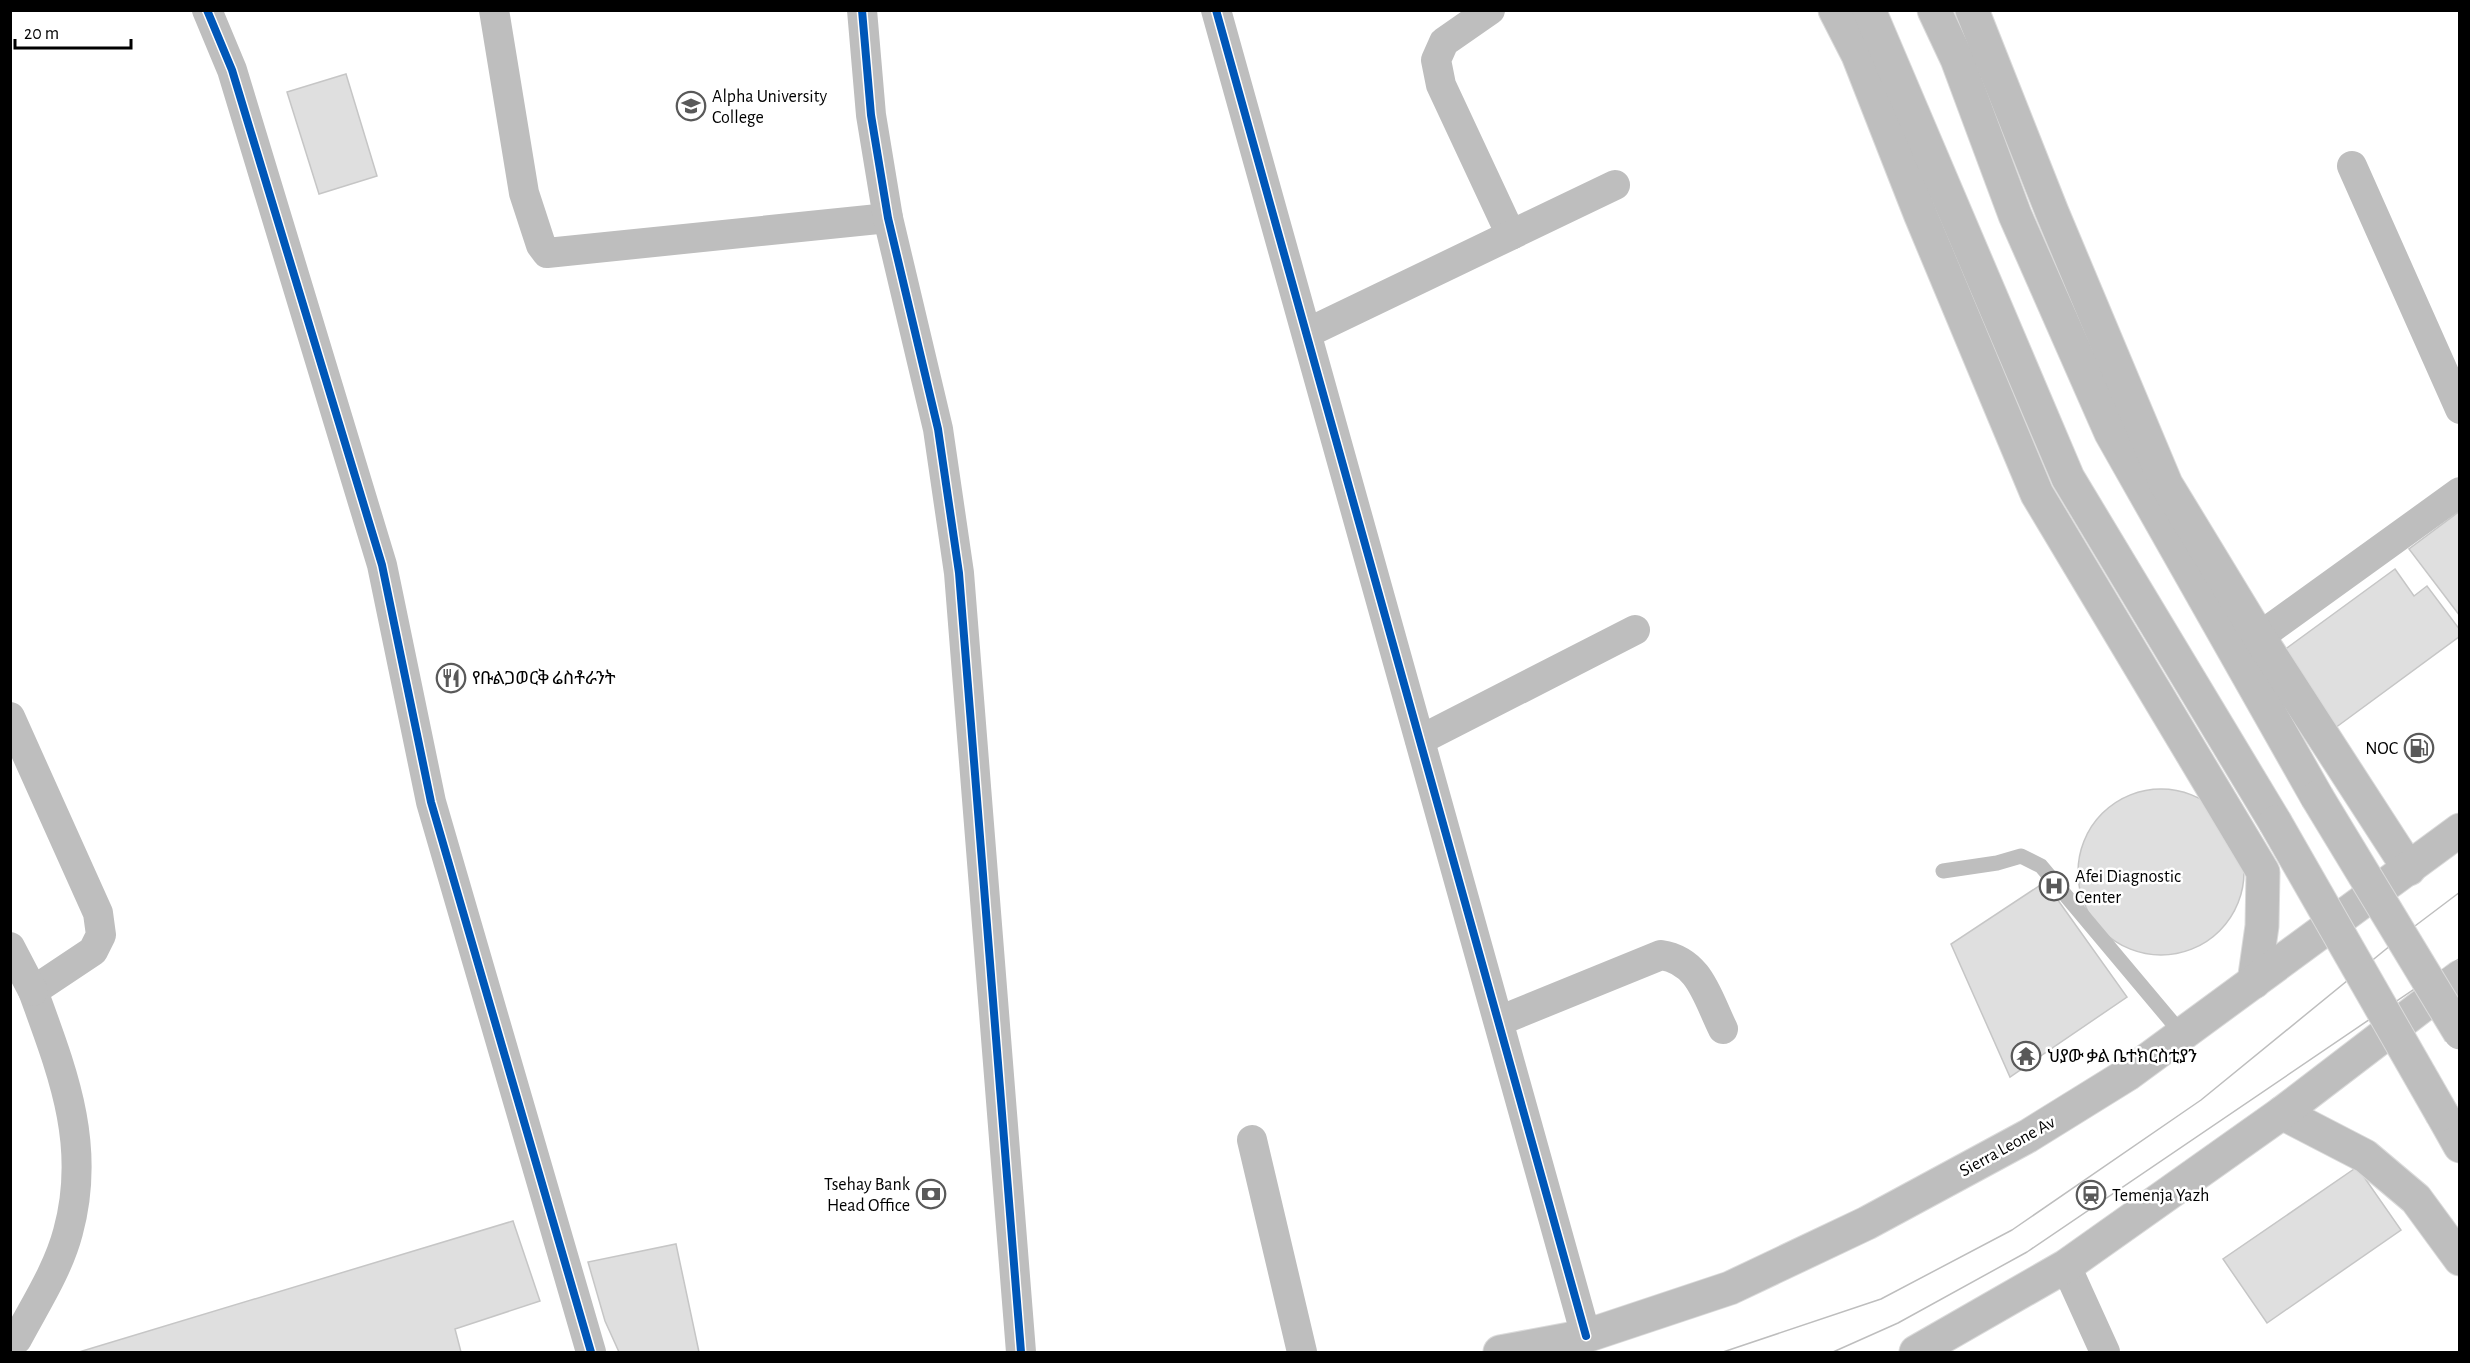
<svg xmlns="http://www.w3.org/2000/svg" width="2470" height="1363" viewBox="0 0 2470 1363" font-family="'Alegreya Sans','Noto Sans Ethiopic',sans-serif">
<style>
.building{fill:#dfdfdf;stroke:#c6c6c6;stroke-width:1.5}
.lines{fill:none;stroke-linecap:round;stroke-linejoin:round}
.primary-casing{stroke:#dbdbdb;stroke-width:35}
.service{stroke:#bebebe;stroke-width:15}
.minor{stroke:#bebebe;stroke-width:30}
.primary{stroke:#bebebe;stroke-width:33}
.tram{stroke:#bebebe;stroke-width:1.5}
.primary-bridge-casing{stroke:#dbdbdb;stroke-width:35;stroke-linecap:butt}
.primary-bridge{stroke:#bebebe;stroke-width:33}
.cycleway-casing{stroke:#fff;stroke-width:11}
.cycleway{stroke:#0057b8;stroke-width:8}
.labels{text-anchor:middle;stroke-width:5;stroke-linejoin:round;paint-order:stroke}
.poi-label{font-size:18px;fill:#000;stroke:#fff;text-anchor:start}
.street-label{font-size:18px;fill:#000;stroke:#fff}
</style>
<rect width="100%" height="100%" fill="#fff"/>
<g class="building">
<polygon points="346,74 377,176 319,194 287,92"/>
<polygon points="2460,511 2460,616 2409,549"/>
<polygon points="2395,569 2414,596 2427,586 2460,630 2460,636 2335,728 2280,653"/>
<circle cx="2161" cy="872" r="83"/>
<polygon points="2045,882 2127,997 2010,1077 1951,944"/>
<polygon points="2357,1167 2401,1230 2267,1323 2223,1259"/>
<polygon points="513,1221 540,1301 455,1329 461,1352 79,1352"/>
<polygon points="676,1244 699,1352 619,1352 605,1321 588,1262"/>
</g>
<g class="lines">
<g class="primary-casing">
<g id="primary">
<polyline points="1835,10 1858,55 1921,216 2037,494 2263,872 2262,926 2254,982"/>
<polyline points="1869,10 2068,478 2275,822"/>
<polyline points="1934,10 1957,59 2015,215 2111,433 2317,797"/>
<polyline points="1972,10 2052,212 2166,484 2259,637 2409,869"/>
<polyline points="2282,1113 2365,1156 2416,1199 2460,1259"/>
<polyline points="2442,1114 2460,1146"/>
<polyline points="1500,1352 1586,1336 1730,1288 1867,1223 2028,1136 2128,1074 2460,830"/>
<polyline points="1916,1352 2066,1266 2282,1113 2460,977"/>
</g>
</g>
<polyline class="service" points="1943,871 1997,863 2021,856 2041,866 2182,1034"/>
<g class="minor">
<polyline points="207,10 232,70 382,565 431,802 591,1352"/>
<polyline points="494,10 524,193 541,245 547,253 888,218"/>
<polyline points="862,10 871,115 888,218 938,429 959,573 1021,1352"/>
<polyline points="1216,10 1586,1336"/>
<polyline points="1490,10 1444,42 1436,60 1441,85 1511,235"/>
<polyline points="2352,166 2460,409"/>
<polyline points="1307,333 1615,185"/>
<polyline points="2259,637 2460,492"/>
<path d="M10,717L98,913L101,935L93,951L33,991C62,1071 92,1144 68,1232C58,1270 35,1305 17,1339"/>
<polyline points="1420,740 1635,630"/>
<polyline points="10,947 33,991"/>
<path d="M1499,1021L1661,955C1700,961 1707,997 1723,1029"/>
<polyline points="1252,1140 1302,1352"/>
<polyline points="2066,1266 2105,1352"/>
</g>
<use href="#primary" class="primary"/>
<g class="tram">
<polyline points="1723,1352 1881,1299 2012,1230 2201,1100 2407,932 2460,892"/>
<polyline points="1833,1352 1898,1323 2027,1252 2460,958"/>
</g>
<g class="primary-bridge-casing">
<g id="primary-bridge">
<polyline points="2317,797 2460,1033"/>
<polyline points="2275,822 2442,1114"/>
</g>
</g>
<use href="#primary-bridge" class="primary-bridge"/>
<g class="cycleway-casing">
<g id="cycleway">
<polyline points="207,10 232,70 382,565 431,802 591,1352"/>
<polyline points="862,10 871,115 888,218 938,429 959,573 1021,1352"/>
<polyline points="1216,10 1586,1336"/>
</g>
</g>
<use href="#cycleway" class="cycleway"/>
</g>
<defs>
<g id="university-ring" transform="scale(1.5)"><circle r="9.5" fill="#fff" stroke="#595959" stroke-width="1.5"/><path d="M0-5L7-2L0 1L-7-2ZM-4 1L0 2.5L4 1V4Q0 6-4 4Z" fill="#595959"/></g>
<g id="restaurant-ring" transform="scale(1.5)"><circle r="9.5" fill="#fff" stroke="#595959" stroke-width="1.5"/><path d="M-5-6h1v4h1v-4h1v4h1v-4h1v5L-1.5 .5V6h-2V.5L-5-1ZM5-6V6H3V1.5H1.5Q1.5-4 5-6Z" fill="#595959"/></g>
<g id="fuel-ring" transform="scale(1.5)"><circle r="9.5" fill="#fff" stroke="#595959" stroke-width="1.5"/><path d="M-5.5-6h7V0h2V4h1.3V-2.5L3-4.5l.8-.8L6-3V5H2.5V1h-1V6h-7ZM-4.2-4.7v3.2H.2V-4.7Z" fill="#595959"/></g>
<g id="hospital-ring" transform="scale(1.5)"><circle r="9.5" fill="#fff" stroke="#595959" stroke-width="1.5"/><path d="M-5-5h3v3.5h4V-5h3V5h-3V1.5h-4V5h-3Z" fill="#595959"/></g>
<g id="temple-ring" transform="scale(1.5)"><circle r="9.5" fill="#fff" stroke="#595959" stroke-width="1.5"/><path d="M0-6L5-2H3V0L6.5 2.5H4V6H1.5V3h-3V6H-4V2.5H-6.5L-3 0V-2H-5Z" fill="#595959"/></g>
<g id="bank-ring" transform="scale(1.5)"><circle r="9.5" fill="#fff" stroke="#595959" stroke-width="1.5"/><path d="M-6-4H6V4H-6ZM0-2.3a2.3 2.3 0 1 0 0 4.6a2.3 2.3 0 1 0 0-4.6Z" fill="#595959"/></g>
<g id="station-ring" transform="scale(1.5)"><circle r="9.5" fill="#fff" stroke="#595959" stroke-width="1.5"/><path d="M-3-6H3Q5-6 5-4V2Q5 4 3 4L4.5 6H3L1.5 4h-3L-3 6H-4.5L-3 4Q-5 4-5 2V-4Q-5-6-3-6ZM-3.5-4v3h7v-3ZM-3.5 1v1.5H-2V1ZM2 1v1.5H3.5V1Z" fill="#595959"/></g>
</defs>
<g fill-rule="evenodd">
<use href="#university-ring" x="691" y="106"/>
<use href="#restaurant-ring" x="451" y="678"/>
<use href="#fuel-ring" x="2419" y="748"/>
<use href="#hospital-ring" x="2054" y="886"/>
<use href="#temple-ring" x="2026" y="1056"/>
<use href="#bank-ring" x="931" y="1194"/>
<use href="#station-ring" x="2091" y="1195"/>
</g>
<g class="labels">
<g class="poi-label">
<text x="712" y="102">Alpha University<tspan x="712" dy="21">College</tspan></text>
<text x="472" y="684">የቡልጋወርቅ ሬስቶራንት</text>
<text x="2398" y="754" text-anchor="end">NOC</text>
<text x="2075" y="882">Afei Diagnostic<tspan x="2075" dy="21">Center</tspan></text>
<text x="2047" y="1062">ህያው ቃል ቤተክርስቲያን</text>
<text x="910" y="1190" text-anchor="end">Tsehay Bank<tspan x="910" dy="21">Head Office</tspan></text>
<text x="2112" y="1201">Temenja Yazh</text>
</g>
<g class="street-label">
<text transform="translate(2007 1146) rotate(-29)" y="6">Sierra Leone Av</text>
</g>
</g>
<rect width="2470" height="1363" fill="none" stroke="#000000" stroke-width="24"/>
<path d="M15 39v9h116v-9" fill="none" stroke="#000000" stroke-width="3"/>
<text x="24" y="39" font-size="18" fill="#000000" stroke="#ffffff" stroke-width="4.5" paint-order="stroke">20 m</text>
</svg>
